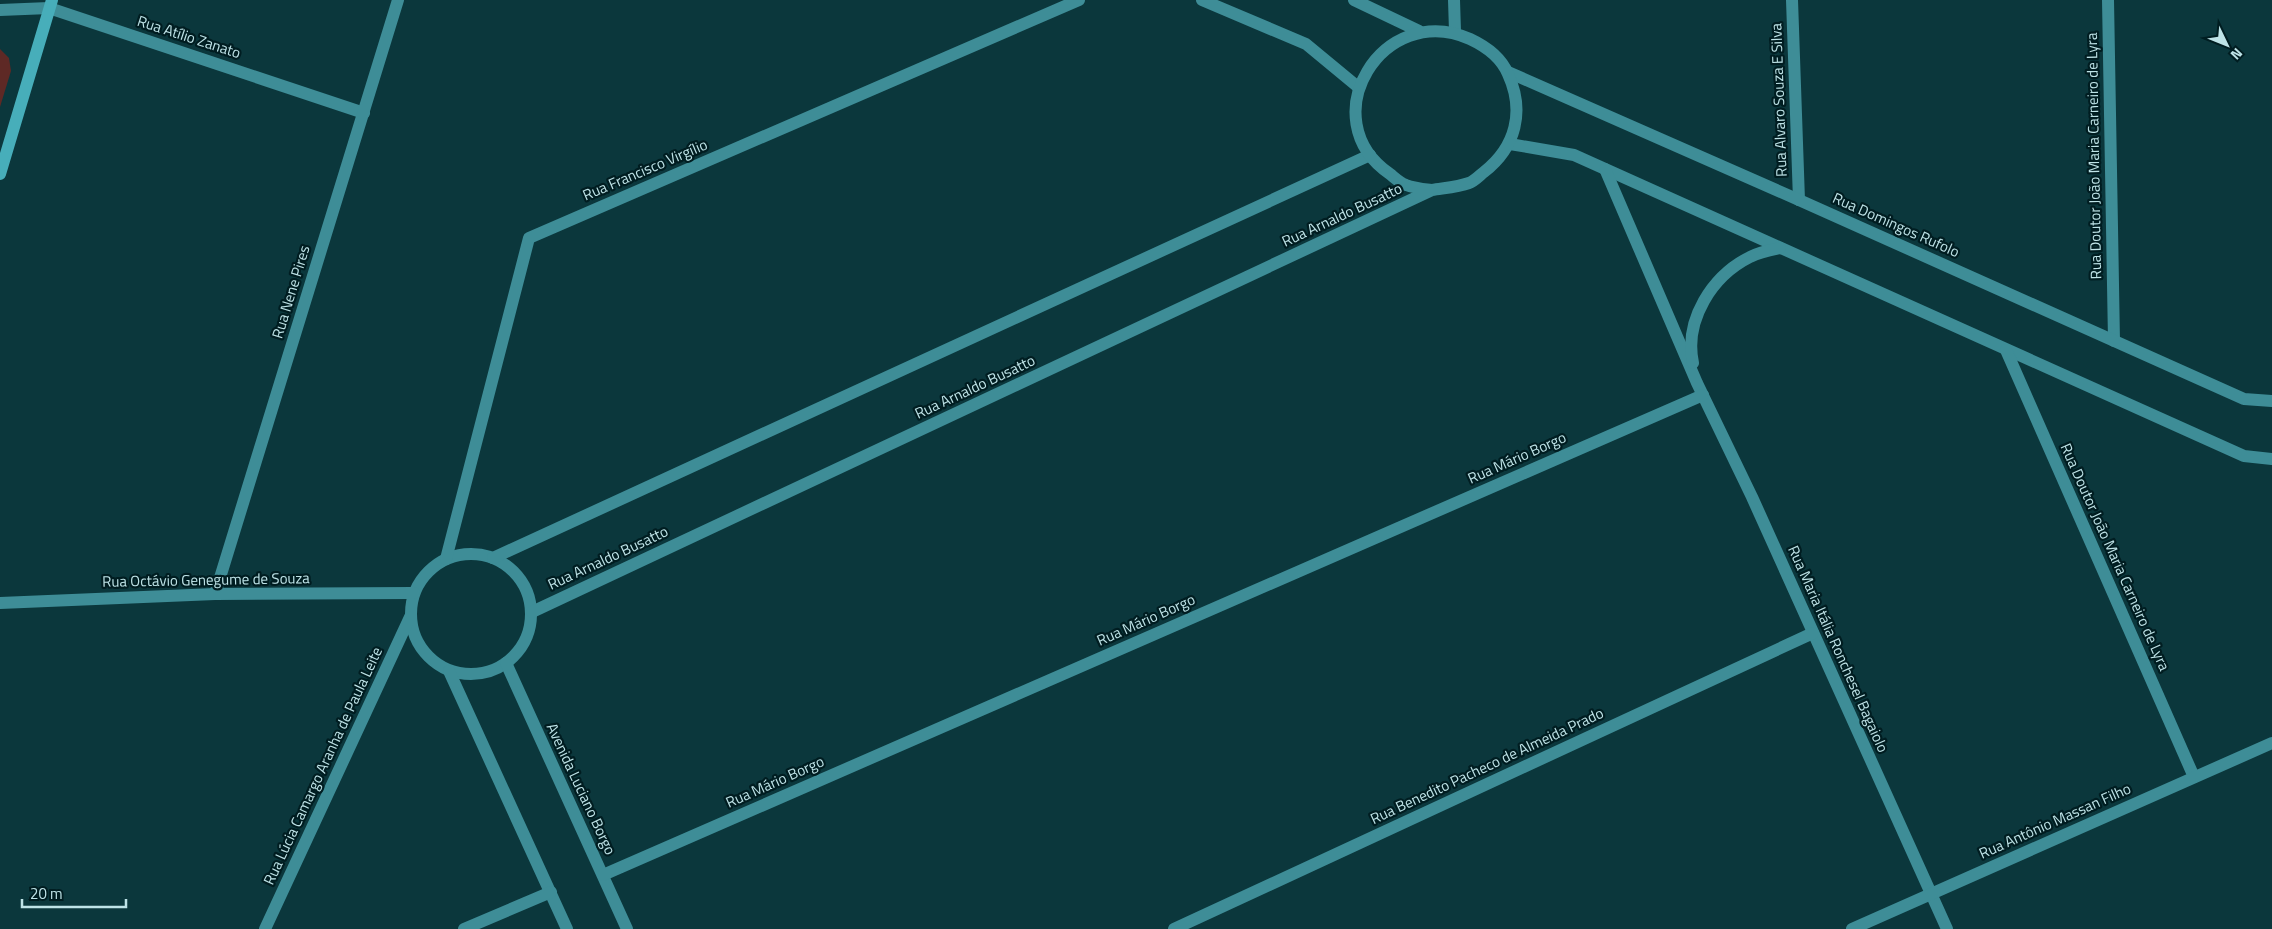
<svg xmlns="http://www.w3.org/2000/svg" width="2272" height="929" viewBox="0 0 2272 929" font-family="'Titillium Web',sans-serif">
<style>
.green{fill:#5e2925}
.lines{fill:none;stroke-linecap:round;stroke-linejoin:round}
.minor{stroke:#3e8d97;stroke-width:12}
.major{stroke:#47aeba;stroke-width:12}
.labels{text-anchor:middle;stroke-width:4.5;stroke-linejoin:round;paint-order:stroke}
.street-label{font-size:15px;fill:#bee3e7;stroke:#001d21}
</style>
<rect width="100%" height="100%" fill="#0b373c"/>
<polygon class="green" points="0,49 9,58 11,71 0,107"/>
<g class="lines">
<g class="minor">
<polyline points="1202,0 1306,44 1358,87"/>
<polyline points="1354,0 1419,31"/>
<polyline points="1454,0 1455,31"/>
<polyline points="1792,0 1799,200"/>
<polyline points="2108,0 2114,341"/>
<polyline points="0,10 49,8 364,113"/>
<polyline points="1508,72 1799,200 2244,399 2272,401"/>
<polyline points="1510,144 1574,155 2244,456 2272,459"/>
<polyline points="1605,169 1697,383 1752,497 1947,929"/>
<polyline points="2006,350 2194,777"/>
<path d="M1693,363C1684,320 1712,276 1750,257C1759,252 1770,250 1780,248"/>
<circle cx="471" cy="614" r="60"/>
<polyline points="493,558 1370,155"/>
<polyline points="446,559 529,238 1079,0"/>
<polyline points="215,594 398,0"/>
<polyline points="0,603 215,594 414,593"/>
<path d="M532,612L1432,190C1444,188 1458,187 1469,183C1475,181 1480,175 1484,172C1516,147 1525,111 1508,74C1501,57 1485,46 1470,39C1383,0 1310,119 1390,174C1395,178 1400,183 1406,185C1414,188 1424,189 1432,190"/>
<polyline points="506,663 627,929"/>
<polyline points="449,671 567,929"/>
<polyline points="603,875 1703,395"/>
<polyline points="265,929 410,617"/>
<polyline points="464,929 551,892"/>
<polyline points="1174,929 1813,633"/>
<polyline points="1852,929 2272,743"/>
</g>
<polyline class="major" points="0,174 52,0"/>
</g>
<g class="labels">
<g class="street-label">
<text transform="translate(189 37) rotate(18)" y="5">Rua Atílio Zanato</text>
<text transform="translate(1779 100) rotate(-92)" y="5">Rua Alvaro Souza E Silva</text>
<text transform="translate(2094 156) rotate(-91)" y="5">Rua Doutor João Maria Carneiro de Lyra</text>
<text transform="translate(645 170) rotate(-23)" y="5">Rua Francisco Virgílio</text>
<text transform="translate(1342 215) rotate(-25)" y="5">Rua Arnaldo Busatto</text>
<text transform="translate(1896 225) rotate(24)" y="5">Rua Domingos Rufolo</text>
<text transform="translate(291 292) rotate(-73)" y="5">Rua Nene Pires</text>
<text transform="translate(975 387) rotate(-25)" y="5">Rua Arnaldo Busatto</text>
<text transform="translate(1517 458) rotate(-24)" y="5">Rua Mário Borgo</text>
<text transform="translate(2115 557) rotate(66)" y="5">Rua Doutor João Maria Carneiro de Lyra</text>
<text transform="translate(608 558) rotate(-25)" y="5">Rua Arnaldo Busatto</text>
<text transform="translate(206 580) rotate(-1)" y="5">Rua Octávio Genegume de Souza</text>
<text transform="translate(1146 620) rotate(-24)" y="5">Rua Mário Borgo</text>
<text transform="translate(1838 649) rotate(66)" y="5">Rua Maria Itália Ronchesel Bagaiolo</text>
<text transform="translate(323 766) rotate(-65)" y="5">Rua Lúcia Camargo Aranha de Paula Leite</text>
<text transform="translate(1487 766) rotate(-25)" y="5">Rua Benedito Pacheco de Almeida Prado</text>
<text transform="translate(775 782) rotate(-24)" y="5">Rua Mário Borgo</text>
<text transform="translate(581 789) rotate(65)" y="5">Avenida Luciano Borgo</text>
<text transform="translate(2055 821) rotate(-24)" y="5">Rua Antônio Massan Filho</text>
</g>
</g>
<g transform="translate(2227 45) rotate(133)" stroke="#001d21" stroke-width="4" paint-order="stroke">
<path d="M0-4L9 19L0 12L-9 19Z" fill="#bee3e7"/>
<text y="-8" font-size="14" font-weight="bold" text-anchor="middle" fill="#bee3e7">N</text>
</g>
<path d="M22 899v8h104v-8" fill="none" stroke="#bee3e7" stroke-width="2.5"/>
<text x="30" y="899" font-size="15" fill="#bee3e7" stroke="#001d21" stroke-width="4" paint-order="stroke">20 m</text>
</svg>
